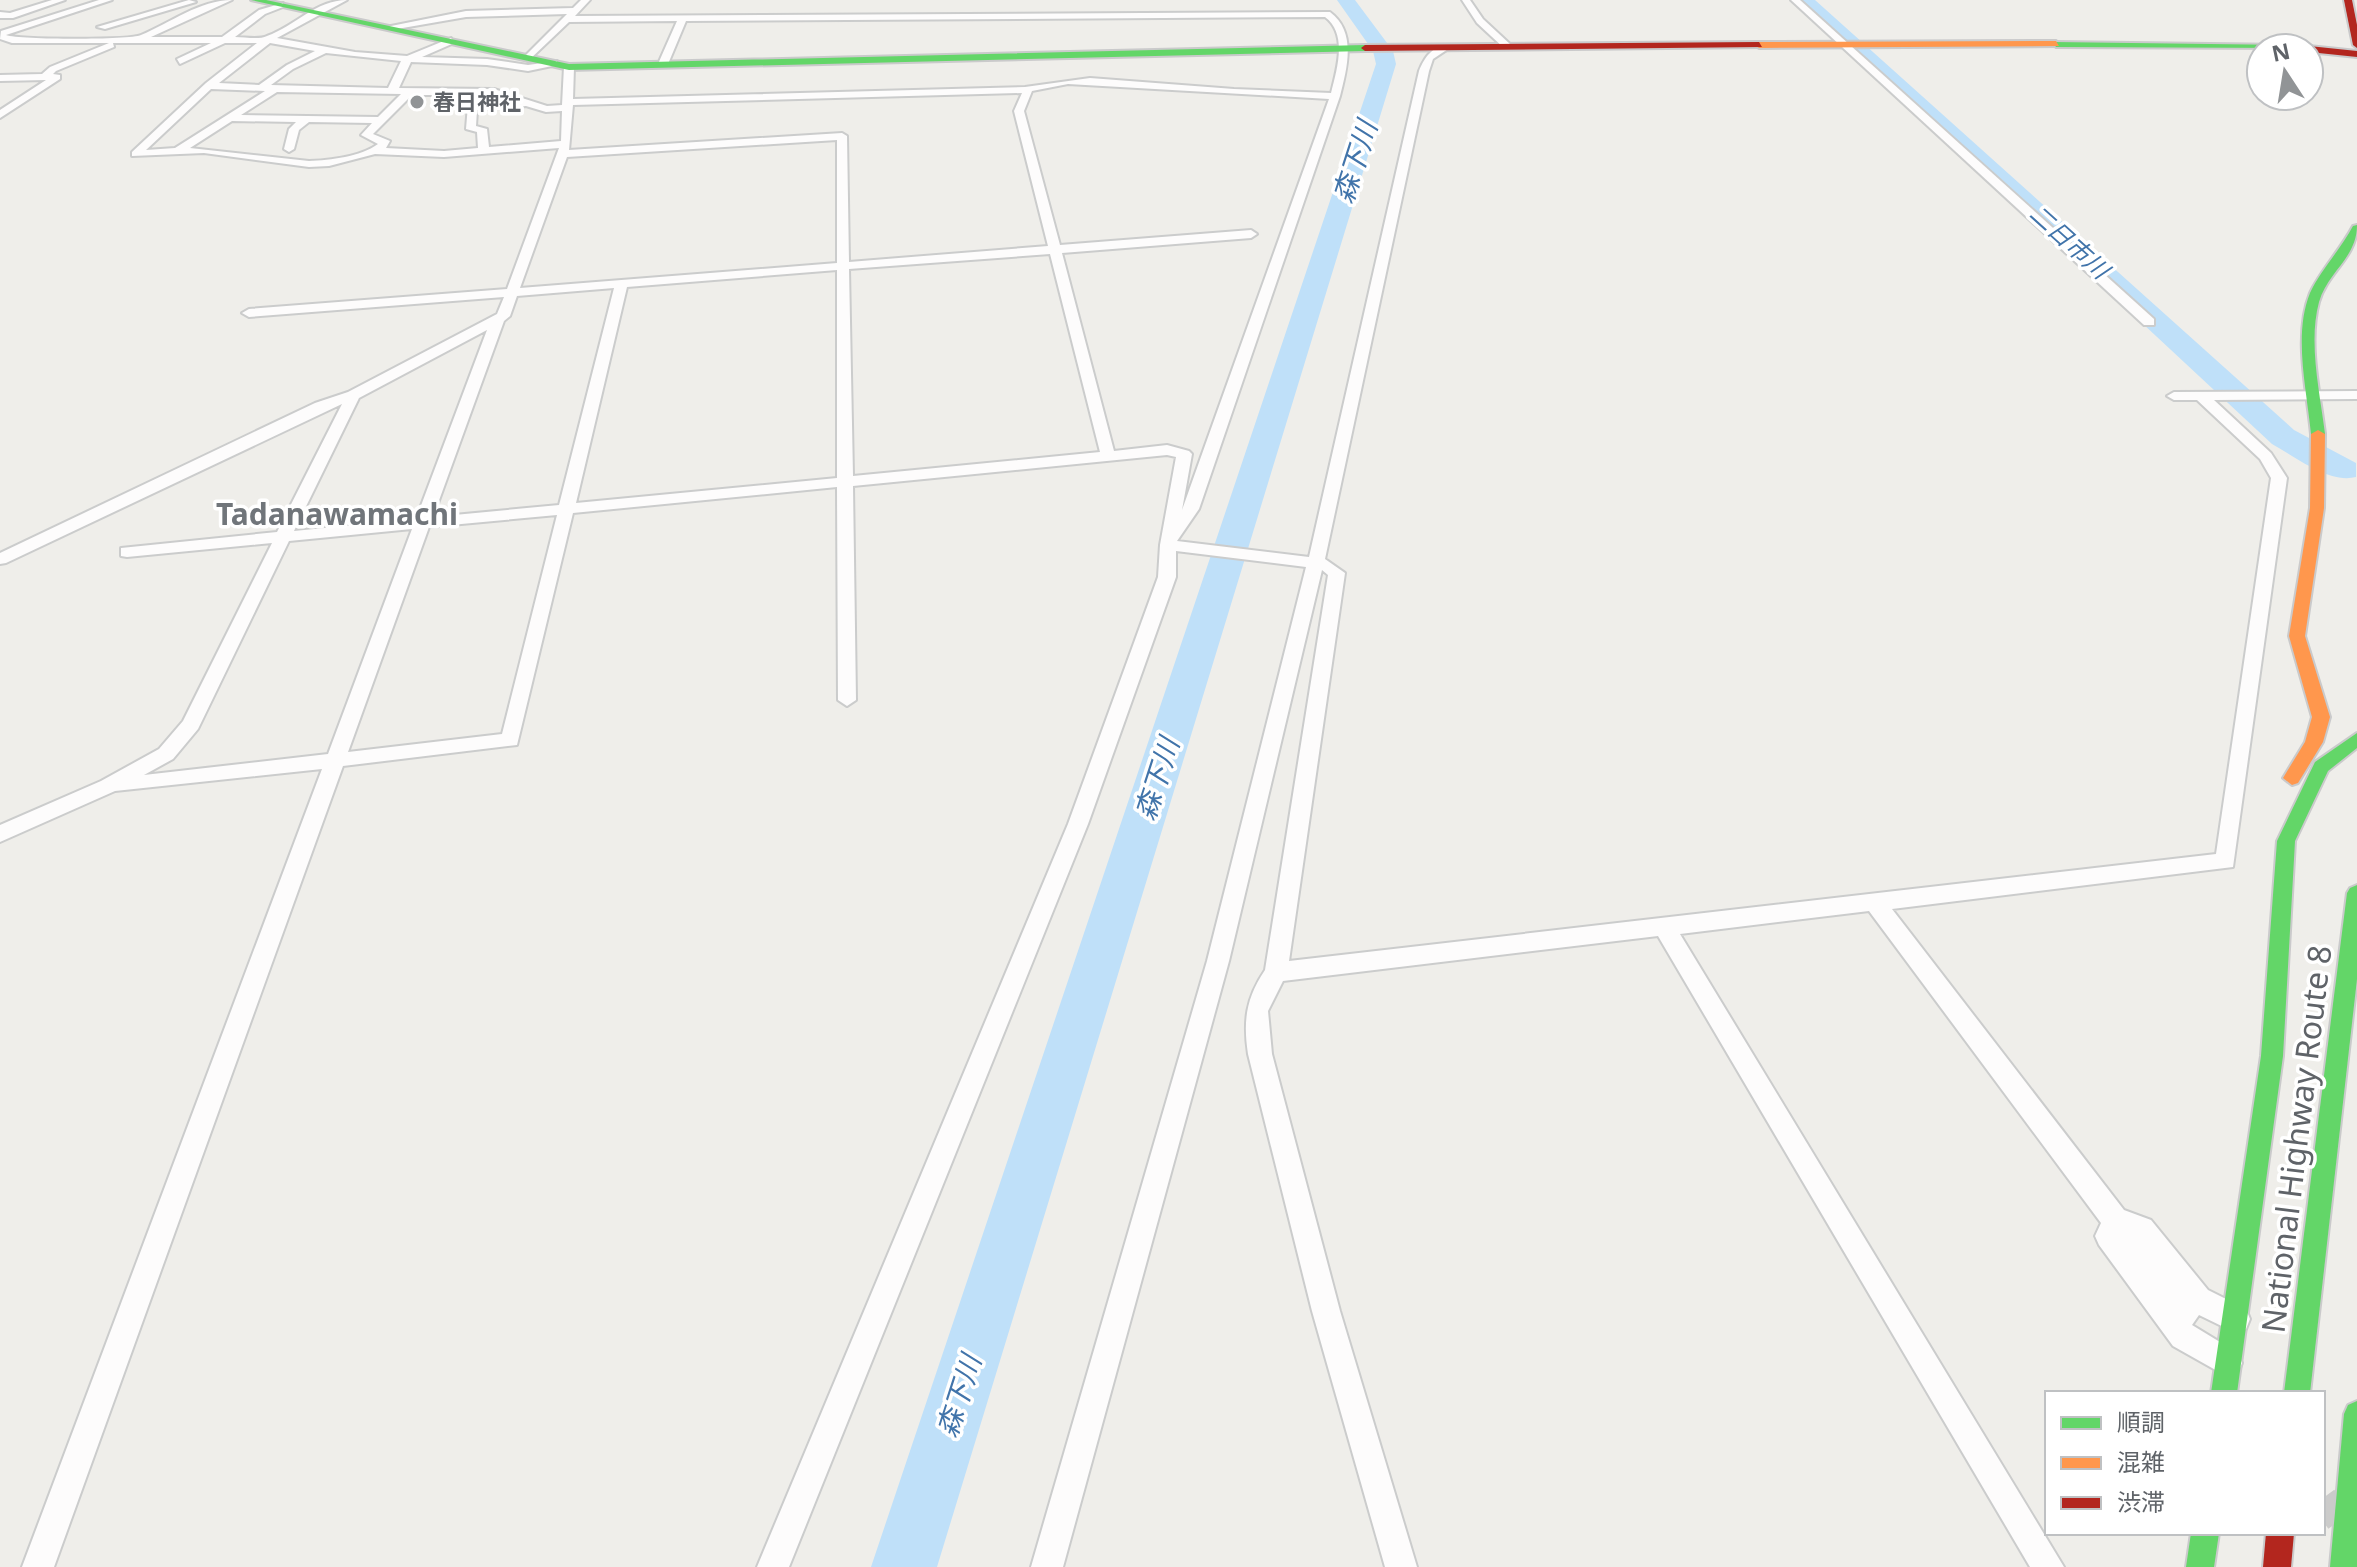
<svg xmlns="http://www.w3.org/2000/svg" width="2357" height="1567" viewBox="0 0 2357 1567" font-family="'Noto Sans','Noto Sans JP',sans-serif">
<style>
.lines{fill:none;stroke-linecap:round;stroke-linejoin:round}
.river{fill:#bfe0f9;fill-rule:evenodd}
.street-tunnel{stroke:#cbcbca;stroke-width:28;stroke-dasharray:28 14;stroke-linecap:butt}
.street-casing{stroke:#cbcccc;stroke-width:4}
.fast-casing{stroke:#cacacb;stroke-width:4}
.slow-casing{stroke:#cacacb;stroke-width:4}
.jam-casing{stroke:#cacacb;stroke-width:4}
.street{fill:#fdfcfc;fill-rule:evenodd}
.fast{fill:#63d668;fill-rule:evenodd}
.slow{fill:#ff974d;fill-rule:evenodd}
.jam{fill:#b3261e;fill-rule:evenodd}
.poi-dot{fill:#919496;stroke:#fff;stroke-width:3}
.labels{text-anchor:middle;stroke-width:7;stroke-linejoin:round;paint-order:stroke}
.far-poi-label{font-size:22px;font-weight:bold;fill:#5f6368;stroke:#fff;text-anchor:start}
.far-water-label{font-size:24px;font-style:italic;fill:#4174aa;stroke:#fff}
.water-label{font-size:28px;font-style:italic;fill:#4174aa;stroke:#fff}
.quarter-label{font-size:30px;font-weight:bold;fill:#70757a;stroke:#fff}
.near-street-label{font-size:32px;fill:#5f6368;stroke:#fff}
</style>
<rect width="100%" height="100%" fill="#efeeea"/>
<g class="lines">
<g class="river">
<polygon points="1337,0 1355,0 1393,51 1396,64 937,1567 871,1567 1376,64 1373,51"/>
<path d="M1795,0H1815L2294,430L2356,463V477C2329,484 2296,457 2272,444Z"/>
</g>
<polyline class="street-tunnel" points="2323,1498 2357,1544"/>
<g class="street-casing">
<g id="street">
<polygon points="52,0 65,0 13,18 0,18 0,12 10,13"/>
<path d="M99,0H112L6,35C20,40 130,40 141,35C170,23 200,0 232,0L151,37H222L259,10L283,3V7L265,14L235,37C245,37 259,40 267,36C295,26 316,0 347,0L277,38L355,52L407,56L451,38L454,43L422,57L487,59L528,65L557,61V65L528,71L487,65L411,62L399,88L494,89L547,106L562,105L564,67L569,64L574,67L573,99L1025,87L1090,78L1234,89L1331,93C1337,69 1348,34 1325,17L686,21L668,64L663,67L658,64L677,21L569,22L528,61L525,56L567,14L466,17L391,30L386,27L466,11L573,8L581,0H590L575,16L1330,12C1357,32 1347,68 1340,96L1199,509L1177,541L1309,557L1419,71C1424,58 1433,45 1448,45V49L1433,59L1429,71L1325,559L1345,573L1289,961L2216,854L2271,478L2260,459L2197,400H2174L2167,396L2174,392L2357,391V399L2214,400L2271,453L2287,478L2233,867L1892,909L2124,1210L2151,1220L2208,1290L2246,1309L2250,1319L2246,1329L2236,1333L2199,1315L2192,1325L2238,1353L2242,1363L2238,1373L2228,1377L2173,1346L2099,1245L2095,1236L2101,1223L1869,911L1680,934L2064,1567H2030L1658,936L1283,981L1268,1011L1272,1054L1340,1311L1417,1567H1385L1312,1311L1248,1054C1243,1021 1246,998 1265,970L1328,575L1322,570L1229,961L1063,1567H1031L1207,961L1306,567L1176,551V577L1088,824L789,1567H757L1068,824L1158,577L1160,545L1176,457L1167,455L853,486L856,700L847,706L838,700L837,487L573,513L517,745L343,766L54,1567H22L322,769L115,791L0,842V825L101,781L159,749L183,721L272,543L127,557L121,556V548L277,532L342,404L6,563L0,564V553L315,403L348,392L497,314L504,297L249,317L242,313L249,309L507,289L559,148L444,157L375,154L329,166L309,167L204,153L132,156V152L206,83L257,43H225L180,64L177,59L211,43H113L114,47L56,71L53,74L60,75V79L0,118V110L46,80L0,81V75L42,74L50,67L109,43H12L0,39L1,31ZM270,43L315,51L287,65L259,85L219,83ZM326,53L401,61L388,88L271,85L293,69ZM1068,84L1329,99L1182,510L1192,454L1189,451L1167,445L1114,451L1062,253L1251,238L1257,234L1251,230L1060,245L1024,111L1032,91ZM211,89L265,91L175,148L146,150ZM277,92L401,94L378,117L241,115ZM1022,93L1014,111L1048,246L849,262L847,136L842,133L569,150L573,105ZM412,95H493L513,101L468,105L466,129L477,132L478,148L444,151L386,148L390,141L373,134ZM526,106L546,112L562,111L561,141L489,147L487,129L476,126L477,110ZM232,121L296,122L289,129L284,149L289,152L294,149L299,130L309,122L372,123L361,135L378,144C360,157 331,160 309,161L190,148ZM837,140V263L520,288L567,157ZM1050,254L1100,452L853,476L849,269ZM837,270V478L576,503L627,287ZM614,288L559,505L433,517L504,321L510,316L517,296ZM487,330L416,519L294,531L359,398ZM557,515L502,734L348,752L429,527ZM412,529L328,754L144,775L173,759L198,729L289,541Z"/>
<polygon points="189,0 196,2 105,29 97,27"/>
<polygon points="1462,0 1470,0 1483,19 1511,45 1511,49 1505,49 1477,23"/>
<polygon points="1791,0 1800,0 2154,319 2154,325 2144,325"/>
</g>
</g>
<g class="fast-casing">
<g id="fast">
<polygon points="251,0 266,0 569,64 1365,45 1369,48 1365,51 569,70"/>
<polygon points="2053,42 2292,45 2296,48 2056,47"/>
<path d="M2357,225C2357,258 2328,271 2319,302C2308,343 2320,392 2325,434L2318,438L2311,434C2307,391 2293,335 2310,293C2320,271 2341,249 2353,226Z"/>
<polygon points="2357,733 2357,748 2328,771 2295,841 2283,1056 2237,1393 2211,1393 2261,1056 2277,841 2315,762"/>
<polygon points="2357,885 2357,979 2310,1393 2284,1393 2347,893 2350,888"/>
<polygon points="2357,1401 2357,1567 2330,1567 2344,1414 2348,1405"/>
<polygon points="2191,1533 2219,1533 2214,1567 2186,1567"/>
</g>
</g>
<g class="slow-casing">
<g id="slow">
<polygon points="2056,41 2059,46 1759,48 1755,45 1759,42"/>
<polygon points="2318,430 2325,434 2324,508 2305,636 2330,717 2323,742 2298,783 2292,785 2283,778 2305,742 2312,717 2289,636 2310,508 2311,434"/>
</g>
</g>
<g class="jam-casing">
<g id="jam">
<polygon points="2344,0 2352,0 2357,25 2357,48 2353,45"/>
<polygon points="1759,42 1762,47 1365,51 1361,48 1365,45"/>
<polygon points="2309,46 2357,51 2357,57 2309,52 2309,48 2305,48"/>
<polygon points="2266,1533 2294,1533 2291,1567 2263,1567"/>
</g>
</g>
<use href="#street" class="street"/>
<use href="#fast" class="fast"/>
<use href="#slow" class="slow"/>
<use href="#jam" class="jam"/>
</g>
<circle class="poi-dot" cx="417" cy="102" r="8"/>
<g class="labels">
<g class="far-poi-label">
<text x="433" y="110">春日神社</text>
</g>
<g class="far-water-label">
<text transform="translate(2069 242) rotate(42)" y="8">二日市川</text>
</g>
<g class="water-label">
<text transform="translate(1355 162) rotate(-72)" y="10">森下川</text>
<text transform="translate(1157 779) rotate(-72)" y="10">森下川</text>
<text transform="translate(959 1396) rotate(-72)" y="10">森下川</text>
</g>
<g class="quarter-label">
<text x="337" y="525">Tadanawamachi</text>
</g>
<g class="near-street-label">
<text transform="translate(2297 1139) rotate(-83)" y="11">National Highway Route 8</text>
</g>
</g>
<rect x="2045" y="1391" width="280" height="144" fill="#ffffff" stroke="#bfc1c3" stroke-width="2"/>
<rect x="2061" y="1417" width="40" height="12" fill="#63d668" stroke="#bfc1c3" stroke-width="2"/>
<text x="2117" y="1431" font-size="24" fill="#5f6368">順調</text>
<rect x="2061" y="1457" width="40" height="12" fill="#ff974d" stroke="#bfc1c3" stroke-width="2"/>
<text x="2117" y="1471" font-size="24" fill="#5f6368">混雑</text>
<rect x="2061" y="1497" width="40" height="12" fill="#b3261e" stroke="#bfc1c3" stroke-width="2"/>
<text x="2117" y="1511" font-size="24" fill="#5f6368">渋滞</text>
<g transform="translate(2285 72) rotate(348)"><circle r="38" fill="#ffffff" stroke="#bfc1c3" stroke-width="2"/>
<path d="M0-6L14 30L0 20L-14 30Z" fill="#919496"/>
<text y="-12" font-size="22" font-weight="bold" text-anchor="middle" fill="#5f6368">N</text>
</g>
</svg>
